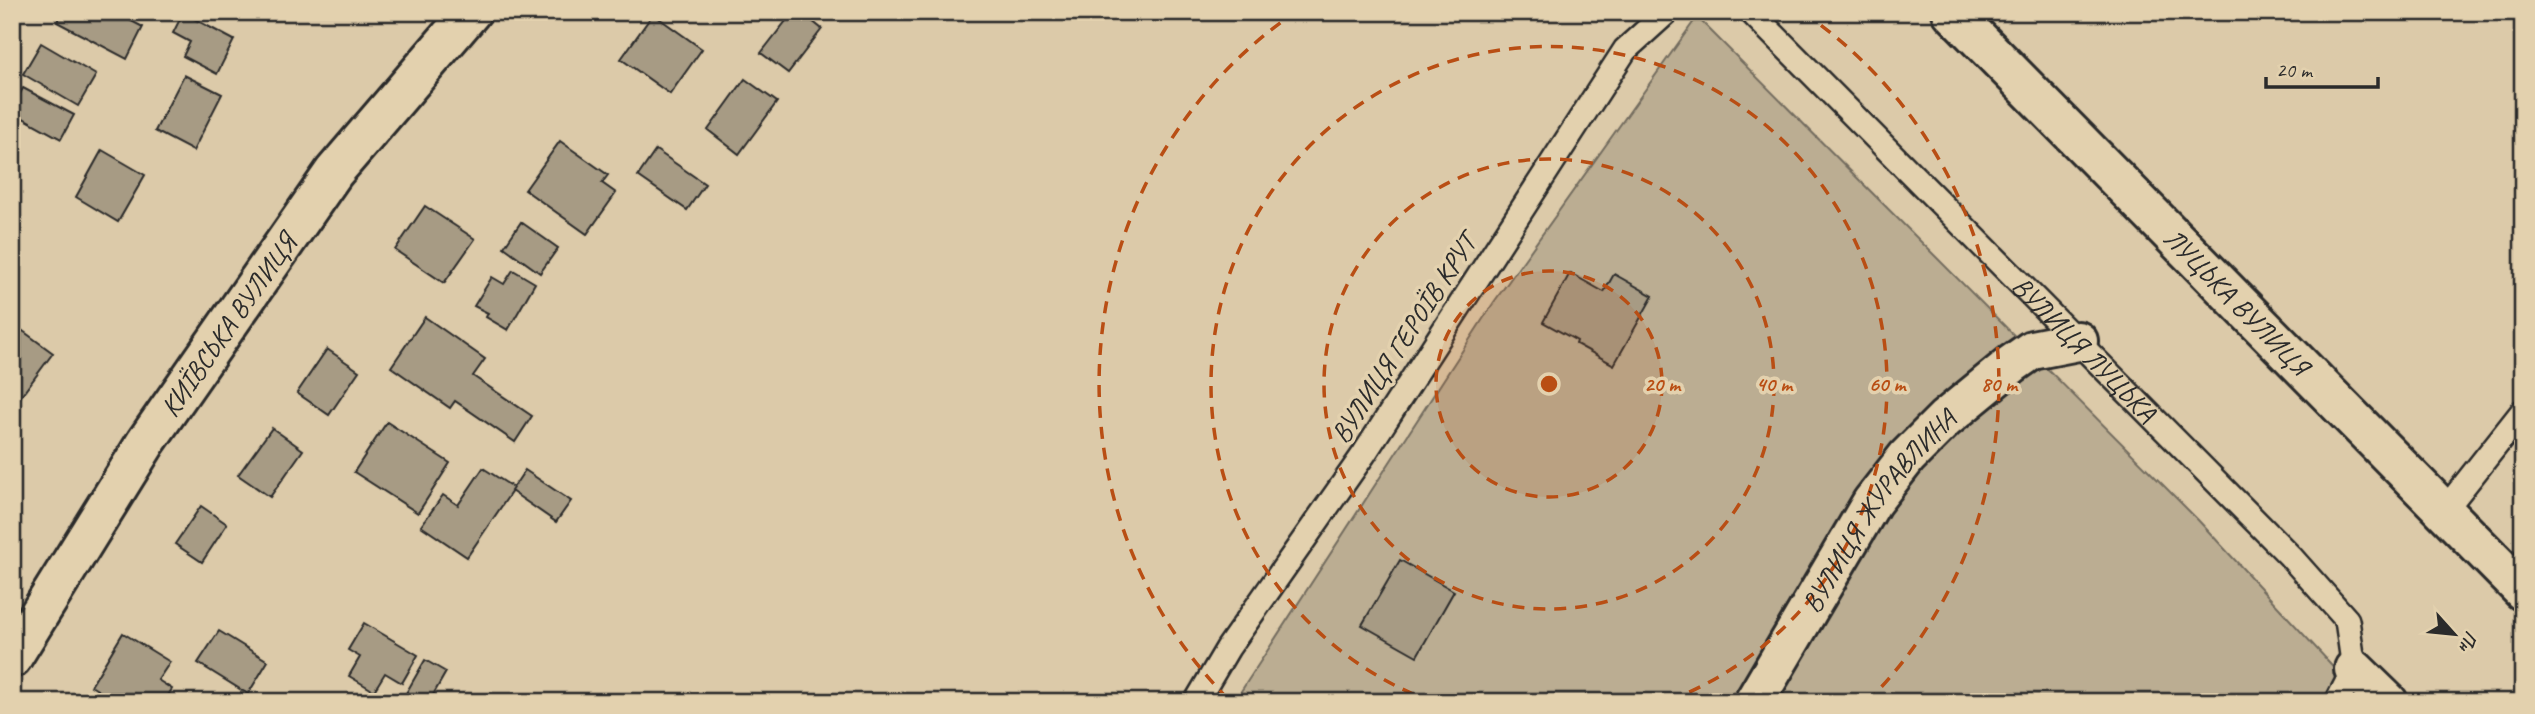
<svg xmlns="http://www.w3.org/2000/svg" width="2535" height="714" viewBox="0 0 2535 714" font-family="Caveat,sans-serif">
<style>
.green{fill:#bbad92;stroke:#736c5e;stroke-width:2}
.building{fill:#a79b84;stroke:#2b2b2b;stroke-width:2}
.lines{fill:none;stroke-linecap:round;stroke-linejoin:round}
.service-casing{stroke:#2b2b2b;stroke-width:28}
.minor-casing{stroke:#2b2b2b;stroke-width:44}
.primary-casing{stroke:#2b2b2b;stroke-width:44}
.trunk-casing{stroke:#2b2b2b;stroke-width:44}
.service{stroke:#e3d1ae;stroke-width:23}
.minor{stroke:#e3d1ae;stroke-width:38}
.primary{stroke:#e3d1ae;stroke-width:38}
.trunk{stroke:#e3d1ae;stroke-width:38}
.ring{fill:none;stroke:#b94e14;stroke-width:3.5;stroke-dasharray:12 9}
.labels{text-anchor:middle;stroke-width:7;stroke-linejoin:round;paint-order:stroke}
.street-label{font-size:28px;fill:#2b2b2b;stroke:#e3d1ae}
.centre{fill:#b94e14;stroke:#e3d1ae;stroke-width:3.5}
.ring-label{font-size:21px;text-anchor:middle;font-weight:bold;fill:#b94e14;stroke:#e3d1ae;stroke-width:7;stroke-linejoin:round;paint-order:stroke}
</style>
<rect width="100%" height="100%" fill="#dccaa9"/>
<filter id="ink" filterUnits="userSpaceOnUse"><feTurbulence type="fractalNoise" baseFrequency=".0143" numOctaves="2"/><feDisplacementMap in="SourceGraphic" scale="14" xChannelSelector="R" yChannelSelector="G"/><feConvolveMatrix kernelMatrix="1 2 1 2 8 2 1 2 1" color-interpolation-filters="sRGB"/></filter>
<g filter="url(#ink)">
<polygon class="green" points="1697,17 2198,520 2366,702 1234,702 1494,302"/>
<g class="building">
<polygon points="62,12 114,12 143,27 127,59 57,22"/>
<polygon points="793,12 801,12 822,29 788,73 761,53"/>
<polygon points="183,13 234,40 217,74 183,56 190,42 173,33"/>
<polygon points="653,14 702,49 670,94 621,59"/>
<polygon points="41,43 96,75 78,106 23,74"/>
<polygon points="184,75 222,94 193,151 155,131"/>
<polygon points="745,79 777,102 739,154 708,130"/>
<polygon points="23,88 74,115 61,139 12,112 12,108"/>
<polygon points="560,141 608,175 602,183 616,193 587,234 525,190"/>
<polygon points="102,150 145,175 118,222 76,197"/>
<polygon points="656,150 705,184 687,210 638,176"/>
<polygon points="425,206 475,239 444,283 395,250"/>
<polygon points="521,222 558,248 540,273 504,247"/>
<polygon points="513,270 535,283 508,330 486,317 488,313 474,306 492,277 504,284"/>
<polygon points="1570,273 1604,292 1614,274 1653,296 1614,365 1576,344 1577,341 1543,322"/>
<polygon points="425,317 485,359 473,376 532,416 515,442 455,401 450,408 391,367"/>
<polygon points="12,323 53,353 16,403 12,400"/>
<polygon points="327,349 359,371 329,415 297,393"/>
<polygon points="387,422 450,463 418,513 354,472"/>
<polygon points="272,428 303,450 270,497 238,475"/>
<polygon points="483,468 514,488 467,557 421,526 443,495 458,505"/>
<polygon points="525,470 571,501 556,522 511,491"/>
<polygon points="201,506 227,524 202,562 175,544"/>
<polygon points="1400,560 1454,591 1417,656 1362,625"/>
<polygon points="364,623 418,655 402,683 385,673 374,691 349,676 360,657 348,650"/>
<polygon points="219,631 268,661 248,694 198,663"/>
<polygon points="123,633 170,662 158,680 172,689 164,702 117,702 91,686"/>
<polygon points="425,660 446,672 429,702 401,702"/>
</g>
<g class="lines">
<g class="service-casing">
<g id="service">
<path id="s1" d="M1751,12L2290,556L2347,620L2354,669L2337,702"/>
<polyline points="2444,511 2523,411"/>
<polyline points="1196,702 1228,648 1364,454 1625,50 1667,12"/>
</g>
</g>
<g class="minor-casing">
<g id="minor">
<polyline points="2354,669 2388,702"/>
<path id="s2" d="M1754,702L1872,502L1907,457L1945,419L2012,364L2032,350L2078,341"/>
</g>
</g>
<g class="primary-casing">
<g id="primary">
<path id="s3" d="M1952,12L2523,591"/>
</g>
</g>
<g class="trunk-casing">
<g id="trunk">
<path id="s4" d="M12,658L146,442L334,172L471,12"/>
</g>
</g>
<use href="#service" class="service"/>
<use href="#minor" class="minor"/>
<use href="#primary" class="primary"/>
<use href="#trunk" class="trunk"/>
</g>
</g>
<circle cx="1549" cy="384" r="113" fill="#b94e14" fill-opacity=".12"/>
<g class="ring">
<circle cx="1549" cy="384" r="113"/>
<circle cx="1549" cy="384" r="225"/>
<path d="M1433 702A338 338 0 1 1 1665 702"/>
<path d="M1228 699A450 450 0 0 1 1294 13M1804 13A450 450 0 0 1 1870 699"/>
</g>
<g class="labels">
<g class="street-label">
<text dy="10" stroke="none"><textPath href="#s3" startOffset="406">ЛУЦЬКА ВУЛИЦЯ</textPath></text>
<text dy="10" stroke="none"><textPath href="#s4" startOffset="397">КИЇВСЬКА ВУЛИЦЯ</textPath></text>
<text transform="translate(1403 338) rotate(-57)" y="10">ВУЛИЦЯ ГЕРОЇВ КРУТ</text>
<text dy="10" stroke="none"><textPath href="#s1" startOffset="474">ВУЛИЦЯ ЛУЦЬКА</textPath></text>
<text dy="10" stroke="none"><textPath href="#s2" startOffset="229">ВУЛИЦЯ ЖУРАВЛИНА</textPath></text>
</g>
</g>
<circle cx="1549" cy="384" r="10" class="centre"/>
<g class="ring-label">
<text x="1662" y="391">20 m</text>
<text x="1774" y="391">40 m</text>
<text x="1887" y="391">60 m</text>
<text x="1999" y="391">80 m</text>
</g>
<rect width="2535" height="714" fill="none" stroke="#e3d1ae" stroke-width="42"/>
<rect x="21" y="21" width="2493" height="672" fill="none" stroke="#2b2b2b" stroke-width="2.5" filter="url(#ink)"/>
<g transform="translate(2454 634) rotate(117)" stroke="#e3d1ae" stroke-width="5" paint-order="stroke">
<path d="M0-5L12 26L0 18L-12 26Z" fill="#2b2b2b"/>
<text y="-10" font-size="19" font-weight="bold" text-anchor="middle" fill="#2b2b2b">Пн</text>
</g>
<path d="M2266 77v10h112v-10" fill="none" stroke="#2b2b2b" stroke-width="3.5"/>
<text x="2276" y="77" font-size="21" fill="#2b2b2b" stroke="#e3d1ae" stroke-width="5" paint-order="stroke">20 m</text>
</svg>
